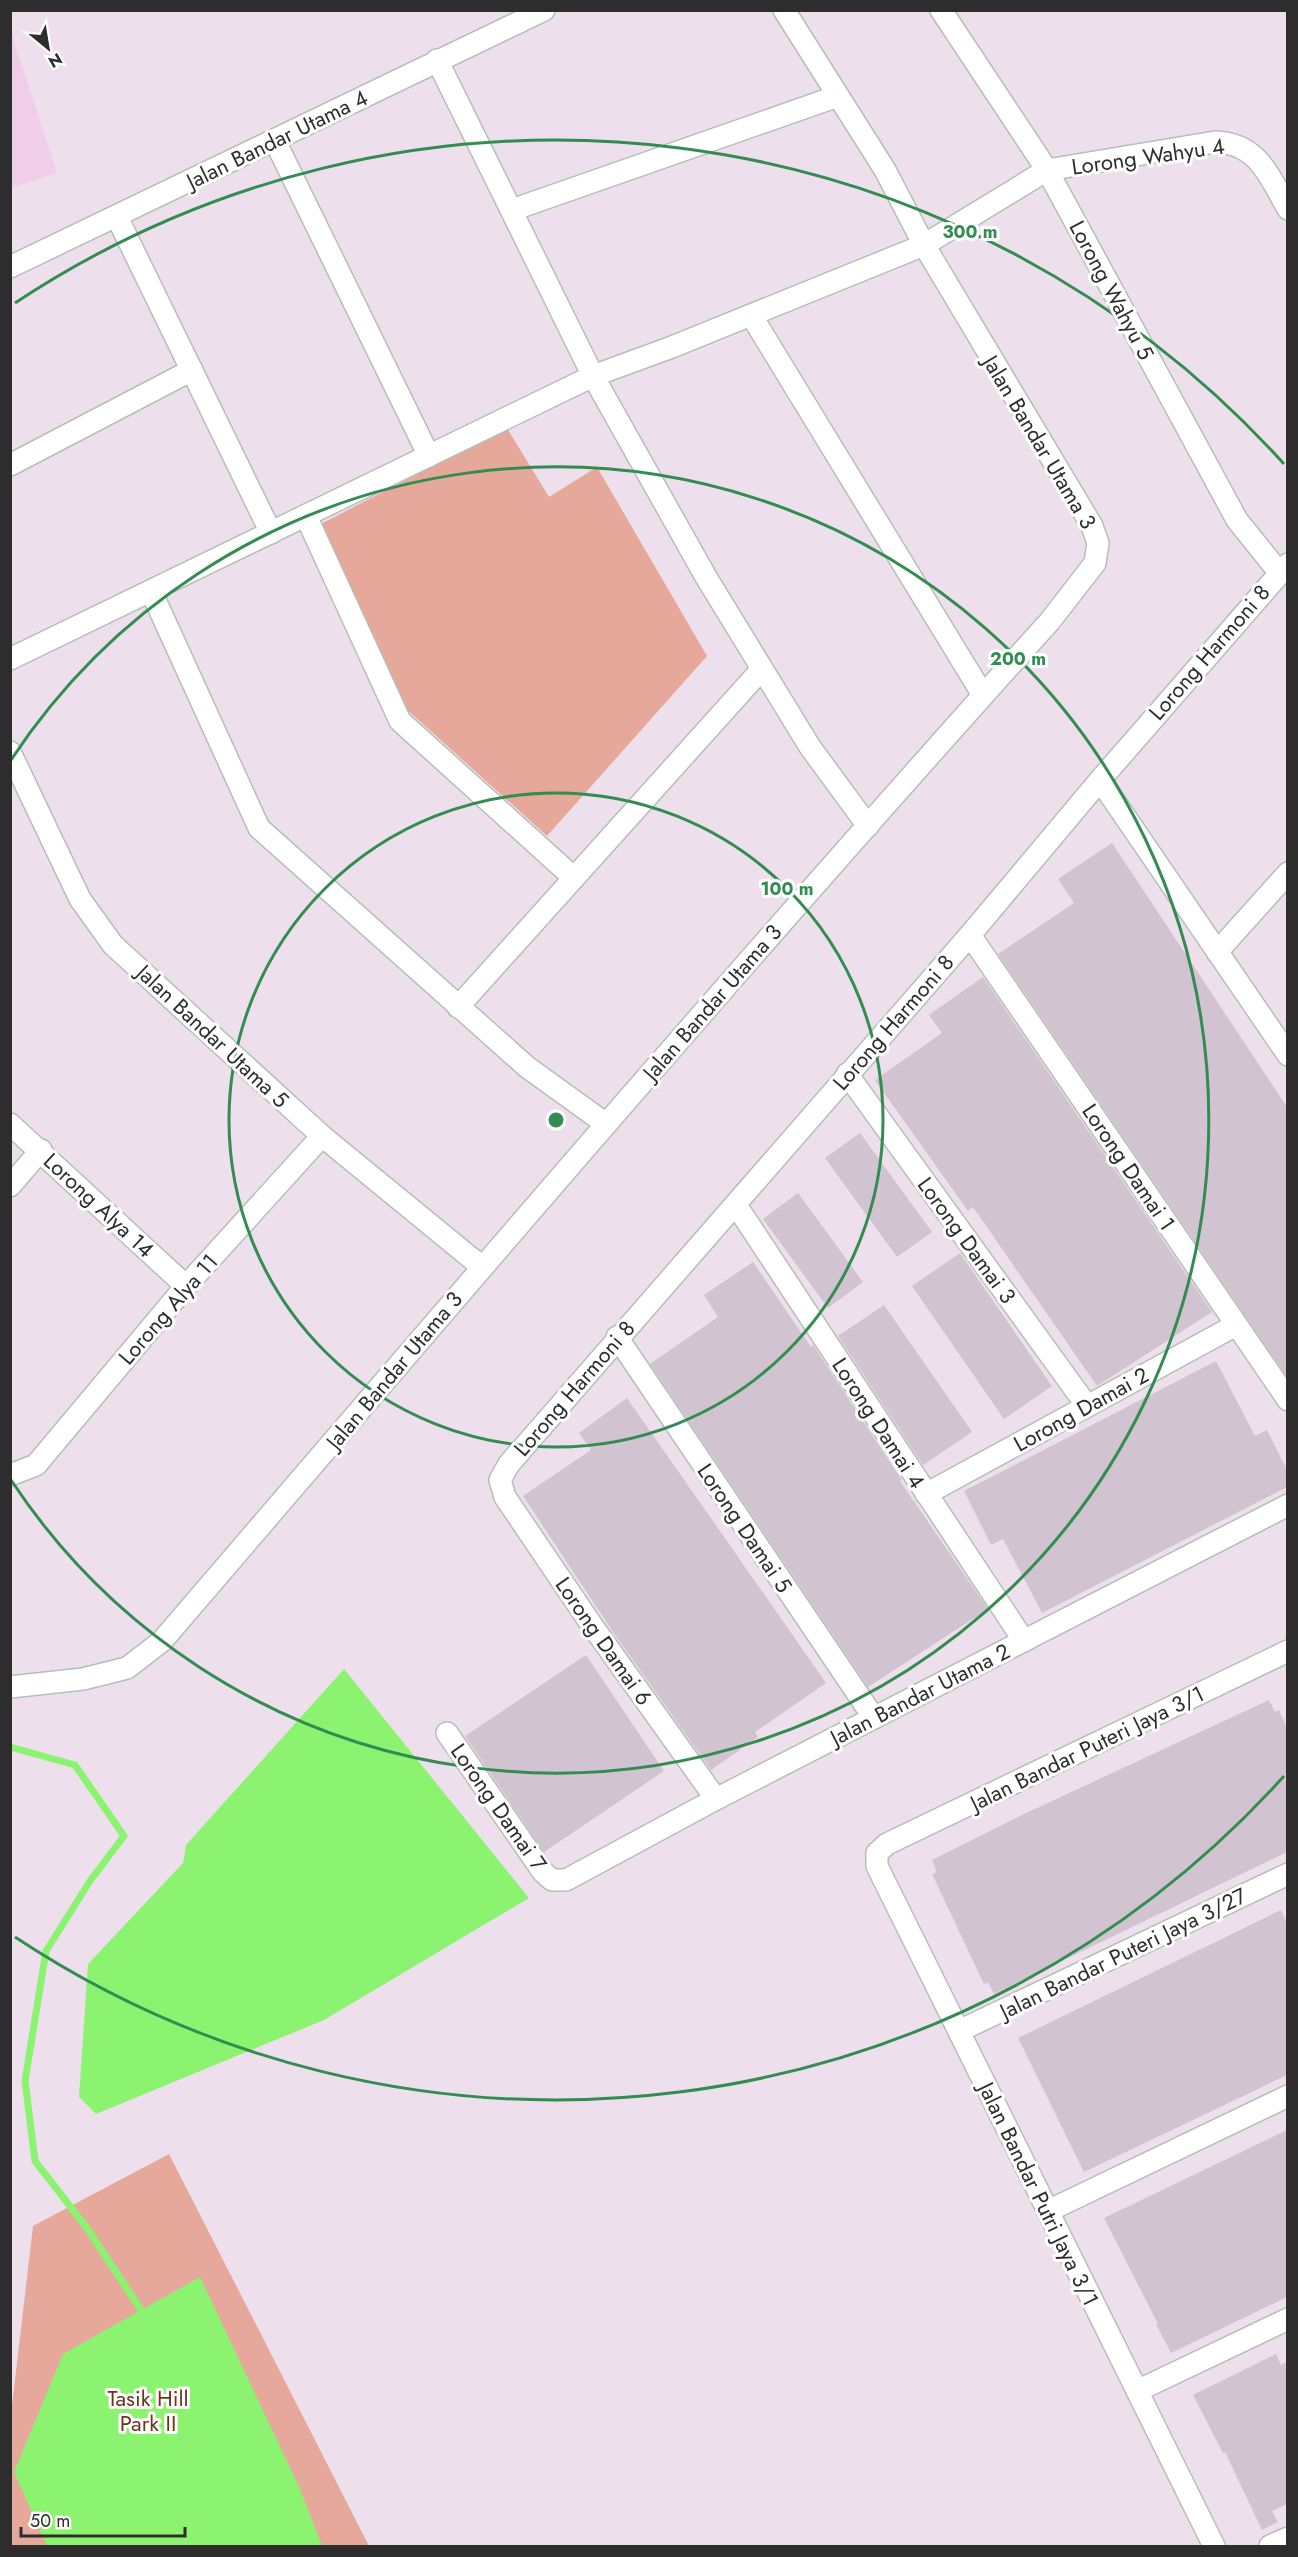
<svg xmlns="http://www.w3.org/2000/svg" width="1298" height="2557" viewBox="0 0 1298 2557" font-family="Jost,sans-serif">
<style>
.education{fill:#f0cee9}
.green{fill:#e6a89a}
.water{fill:#8cf370}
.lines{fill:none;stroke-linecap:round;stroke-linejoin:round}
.stream{stroke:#8cf370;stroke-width:7}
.building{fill:#d1c3cf}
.minor-casing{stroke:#b3c0b7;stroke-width:24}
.minor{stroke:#fff;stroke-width:21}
.ring{fill:none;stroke:#338c51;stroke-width:3}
.labels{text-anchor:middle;stroke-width:6;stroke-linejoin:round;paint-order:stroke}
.street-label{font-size:22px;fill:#2d2d2d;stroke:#fff}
.park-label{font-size:22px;fill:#6e3319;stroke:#fff}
.centre{fill:#338c51;stroke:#fff;stroke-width:3}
.ring-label{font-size:18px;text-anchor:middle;font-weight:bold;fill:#338c51;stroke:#fff;stroke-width:6;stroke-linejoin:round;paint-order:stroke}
</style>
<rect width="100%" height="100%" fill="#eedfed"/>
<polygon class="education" points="11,32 57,173 11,188 10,188"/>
<g class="green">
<polygon points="507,428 549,497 597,467 707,656 547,836 394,698 315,527"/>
<polygon points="169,2154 369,2546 11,2546 11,2414 33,2226"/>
</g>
<g class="water">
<polygon points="344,1669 529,1898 324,2020 96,2114 79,2097 88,1964 183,1863 186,1845"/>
<polygon points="200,2277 300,2489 322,2546 47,2546 14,2472 63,2354"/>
</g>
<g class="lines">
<polyline class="stream" points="10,1747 75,1765 124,1836 90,1881 46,1951 25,2081 35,2161 87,2228 141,2310 143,2319"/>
</g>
<g class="building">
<polygon points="1112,843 1287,1107 1287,1377 998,954 1074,903 1058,879"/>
<polygon points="983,977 1212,1312 1097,1386 973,1207 968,1211 875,1080 942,1033 929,1015"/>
<polygon points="860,1133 932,1232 897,1257 825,1158"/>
<polygon points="798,1193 863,1282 828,1308 763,1219"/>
<polygon points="960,1253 1052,1386 1004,1419 912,1286"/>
<polygon points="753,1262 811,1347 813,1345 902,1480 900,1481 988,1609 868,1687 650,1364 718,1317 704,1295"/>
<polygon points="884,1305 972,1432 923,1465 838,1336"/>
<polygon points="1216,1361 1255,1436 1267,1430 1287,1470 1287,1487 1042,1613 1003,1539 991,1545 964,1491"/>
<polygon points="627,1398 826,1683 755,1732 758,1737 711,1770 613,1632 523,1496 591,1450 579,1433"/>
<polygon points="586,1655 664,1771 544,1852 465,1736"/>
<polygon points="1269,1700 1275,1712 1279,1710 1287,1728 1287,1852 994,1994 988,1982 984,1984 932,1874 937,1872 932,1860 1022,1815"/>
<polygon points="1281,1910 1287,1924 1287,2075 1084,2172 1018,2038"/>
<polygon points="1287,2130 1287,2297 1171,2353 1156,2324 1158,2324 1104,2218"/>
<polygon points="1276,2354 1281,2365 1287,2362 1287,2504 1272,2511 1278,2522 1262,2530 1225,2452 1223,2453 1193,2395"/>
</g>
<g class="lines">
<g class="minor-casing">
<g id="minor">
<polyline points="941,10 1047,170 1237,520 1278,571"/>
<polyline points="437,60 593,376 706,577 810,747 868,826"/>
<polyline points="275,141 429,456"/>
<polyline points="512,210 838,96"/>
<polyline points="117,217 271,533"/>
<polyline points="10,267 544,10"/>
<polyline points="751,315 983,695"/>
<polyline points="10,465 192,370"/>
<polyline points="306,516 400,721 574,878"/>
<polyline points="151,591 259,828 527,1067 606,1124"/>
<path d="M10,659L593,376L672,347L924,245L1047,170L1215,142C1258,143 1269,176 1288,209"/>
<polyline points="10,752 80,899 113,945 322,1136 482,1267"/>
<polyline points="1100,780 1288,1055"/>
<polyline points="970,935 1288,1400"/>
<polyline points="1217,952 1288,873"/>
<polyline points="458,1007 761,670"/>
<polyline points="847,1074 1087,1406"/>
<polyline points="10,1124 186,1286"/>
<polyline points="10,1186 41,1150"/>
<polyline points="736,1205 1024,1641"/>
<polyline points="617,1337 874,1718"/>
<polyline points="10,1475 36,1465 186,1286 322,1136"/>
<polyline points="926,1494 1236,1325"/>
<path d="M10,1687L83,1679L127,1668L162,1641C455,1299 748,956 1050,621L1095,563L1098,543L1092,526L924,245L885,170L784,10"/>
<polyline points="447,1733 543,1872 552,1880 566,1880 716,1799 1288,1505"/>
<polyline points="716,1799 591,1624 505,1497 500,1480 509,1464 970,935 1100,780 1288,564"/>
<polyline points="959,2031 1288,1874"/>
<polyline points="1048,2211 1288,2096"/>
<polyline points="1137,2391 1288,2319"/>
<polyline points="1214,2546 877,1866 877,1853 887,1844 1288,1651"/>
<polyline points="1270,2546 1288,2538"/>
</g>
</g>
<use href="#minor" class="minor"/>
</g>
<g class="ring">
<circle cx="556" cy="1120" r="327"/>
<path d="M11 760A653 653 0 1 1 11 1480"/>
<path d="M1284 1776A980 980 0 0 1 15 1937M15 303A980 980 0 0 1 1284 464"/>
</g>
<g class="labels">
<g class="street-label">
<text transform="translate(277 139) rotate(-26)" y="8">Jalan Bandar Utama 4</text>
<text transform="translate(1148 156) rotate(-8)" y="8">Lorong Wahyu 4</text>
<text transform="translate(1112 290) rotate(62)" y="8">Lorong Wahyu 5</text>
<text transform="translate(1040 442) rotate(59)" y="8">Jalan Bandar Utama 3</text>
<text transform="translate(1209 652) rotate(-49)" y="8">Lorong Harmoni 8</text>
<text transform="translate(712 1002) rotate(-49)" y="8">Jalan Bandar Utama 3</text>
<text transform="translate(893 1022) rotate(-49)" y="8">Lorong Harmoni 8</text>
<text transform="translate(213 1036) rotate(43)" y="8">Jalan Bandar Utama 5</text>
<text transform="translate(1129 1167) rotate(56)" y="8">Lorong Damai 1</text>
<text transform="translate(99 1205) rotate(43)" y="8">Lorong Alya 14</text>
<text transform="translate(967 1240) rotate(54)" y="8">Lorong Damai 3</text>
<text transform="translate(168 1309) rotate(-49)" y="8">Lorong Alya 11</text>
<text transform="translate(394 1370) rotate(-50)" y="8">Jalan Bandar Utama 3</text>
<text transform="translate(574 1388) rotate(-49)" y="8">Lorong Harmoni 8</text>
<text transform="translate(1081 1409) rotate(-29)" y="8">Lorong Damai 2</text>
<text transform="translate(879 1423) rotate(57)" y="8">Lorong Damai 4</text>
<text transform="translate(745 1528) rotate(56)" y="8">Lorong Damai 5</text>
<text transform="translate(604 1641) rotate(55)" y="8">Lorong Damai 6</text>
<text transform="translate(920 1694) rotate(-27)" y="8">Jalan Bandar Utama 2</text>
<text transform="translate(1087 1748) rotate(-26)" y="8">Jalan Bandar Puteri Jaya 3/1</text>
<text transform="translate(499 1807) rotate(55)" y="8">Lorong Damai 7</text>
<text transform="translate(1123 1953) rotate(-26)" y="8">Jalan Bandar Puteri Jaya 3/27</text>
<text transform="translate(1039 2194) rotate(64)" y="8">Jalan Bandar Putri Jaya 3/1</text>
</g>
<g class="park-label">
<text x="148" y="2406">Tasik Hill<tspan x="148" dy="25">Park II</tspan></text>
</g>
</g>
<circle cx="556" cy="1120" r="9" class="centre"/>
<g class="ring-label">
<text x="970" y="238">300 m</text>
<text x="1018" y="665">200 m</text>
<text x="787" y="895">100 m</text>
</g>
<rect width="1298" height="2557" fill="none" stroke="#2d2d2d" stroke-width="24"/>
<g transform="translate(48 48) rotate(150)" stroke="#ffffff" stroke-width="4.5" paint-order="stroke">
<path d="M0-4.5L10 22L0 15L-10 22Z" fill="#2d2d2d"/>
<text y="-9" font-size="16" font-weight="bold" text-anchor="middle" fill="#2d2d2d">N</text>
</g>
<path d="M21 2527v9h164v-9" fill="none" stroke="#2d2d2d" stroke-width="3"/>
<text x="30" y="2527" font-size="18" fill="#2d2d2d" stroke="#ffffff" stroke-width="4.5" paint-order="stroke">50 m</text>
</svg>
